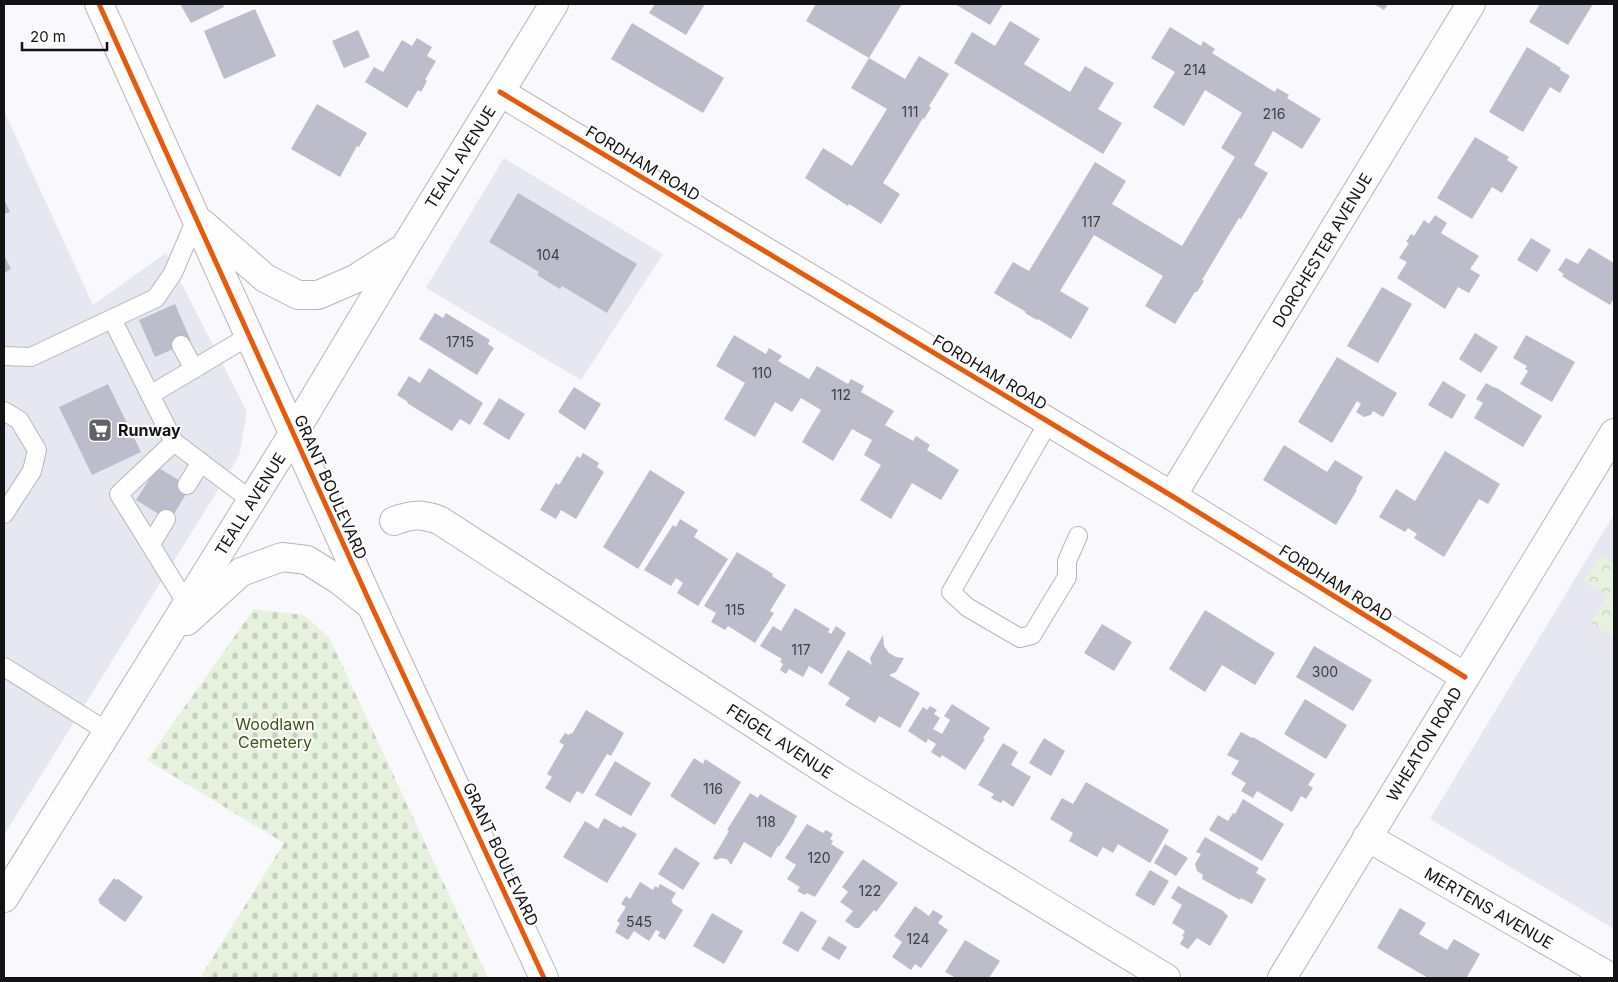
<svg xmlns="http://www.w3.org/2000/svg" width="1618" height="982" viewBox="0 0 1618 982" font-family="Inter,sans-serif">
<style>
.built{fill:#e7e7f2}
.cemetery{fill:url(#cemetery-stones)}
.park{fill:url(#park-crowns)}
.building{fill:#bdbcca}
.lines{fill:none;stroke-linecap:round;stroke-linejoin:round}
.lane-casing{stroke:#b6b6ba;stroke-width:20}
.street-casing{stroke:#b6b6ba;stroke-width:30}
.secondary-casing{stroke:#b6b6ba;stroke-width:30}
.lane{stroke:#fefeff;stroke-width:18}
.street{stroke:#fefeff;stroke-width:28}
.secondary{stroke:#fefeff;stroke-width:28}
.cycleway-casing{stroke:#fff;stroke-width:8}
.cycleway{stroke:#e8590c;stroke-width:5}
.labels{text-anchor:middle;stroke-width:4;stroke-linejoin:round;paint-order:stroke}
.number-label{font-size:14px;fill:#3e3d43}
.street-label{font-size:16px;fill:#131316;stroke:#fff}
.poi-label{font-size:16px;font-weight:bold;fill:#131316;stroke:#fff;text-anchor:start}
.park-label{font-size:16px;fill:#3c5514;stroke:#fff}
</style>
<defs>
<pattern id="cemetery-stones" width="16" height="16" patternUnits="userSpaceOnUse" patternTransform="scale(1.25)"><rect width="16" height="16" fill="#e6f2dd"/><path d="M2 7V4a2 2 0 0 1 4 0v3zM10 15v-3a2 2 0 0 1 4 0v3z" fill="#c4cfbd"/></pattern>
<pattern id="park-crowns" width="20" height="18" patternUnits="userSpaceOnUse" patternTransform="scale(1.25)"><rect width="20" height="18" fill="#e6f2dd"/><path d="M2 6a3 3 0 1 1 6 0M12 15a3 3 0 1 1 6 0" fill="none" stroke="#c4cfbd"/></pattern>
</defs>
<rect width="100%" height="100%" fill="#f8f8fd"/>
<g class="built">
<polygon points="4,111 93,305 166,253 247,412 239,456 4,835"/>
<polygon points="504,158 663,254 581,380 426,288"/>
<polygon points="1614,514 1614,929 1430,819"/>
</g>
<polygon class="cemetery" points="254,609 303,615 329,637 488,978 200,978 284,843 147,760"/>
<polygon class="park" points="1601,555 1614,564 1614,637 1591,623 1608,596 1584,581"/>
<g class="building">
<polygon points="180,4 223,4 224,7 191,23"/>
<polygon points="655,4 705,4 686,35 649,13"/>
<polygon points="816,4 902,4 869,58 905,79 919,56 949,74 929,106 931,108 924,119 923,118 883,183 900,194 881,224 849,204 848,206 805,178 823,148 852,166 887,109 851,88 869,58 806,21"/>
<polygon points="955,4 1003,4 990,25"/>
<polygon points="1374,4 1388,4 1384,10"/>
<polygon points="1540,4 1593,4 1568,45 1529,22"/>
<polygon points="255,9 276,56 224,79 204,31"/>
<polygon points="1010,21 1040,39 1024,64 1070,92 1085,66 1114,83 1098,109 1122,123 1103,154 954,63 972,32 995,46"/>
<polygon points="632,23 724,78 703,113 611,59"/>
<polygon points="1170,27 1201,46 1203,41 1215,49 1212,53 1275,92 1277,88 1289,95 1287,98 1321,119 1302,149 1273,131 1254,165 1268,173 1241,219 1239,218 1202,280 1204,281 1197,292 1195,292 1175,324 1145,306 1163,276 1094,235 1060,291 1089,308 1071,339 1038,319 1037,320 1025,313 1026,312 994,293 1013,262 1029,271 1095,162 1126,181 1112,204 1182,246 1235,157 1221,148 1242,113 1205,90 1184,126 1153,107 1175,72 1151,58"/>
<polygon points="358,30 370,57 344,68 332,41"/>
<polygon points="417,38 432,47 427,56 436,61 425,80 427,81 421,92 418,90 407,108 365,82 374,67 383,72 402,40 412,46"/>
<polygon points="1527,47 1561,68 1560,70 1570,76 1560,93 1550,87 1523,132 1489,112"/>
<polygon points="317,104 367,133 359,147 357,146 340,177 291,149"/>
<polygon points="1475,137 1509,157 1507,160 1518,167 1502,193 1492,187 1472,219 1437,198"/>
<polygon points="518,193 637,264 607,313 562,286 560,289 537,275 539,272 489,242"/>
<polygon points="4,199 10,212 4,214"/>
<polygon points="1435,215 1447,223 1441,233 1479,256 1470,269 1480,275 1469,293 1458,287 1445,309 1397,278 1407,262 1399,258 1409,243 1406,242 1411,234 1414,236 1424,220 1429,224"/>
<polygon points="1531,238 1551,250 1537,272 1517,260"/>
<polygon points="1589,248 1614,263 1614,298 1610,305 1568,280 1562,276 1564,274 1558,270 1566,258 1578,264"/>
<polygon points="4,255 11,269 4,273"/>
<polygon points="1382,287 1412,304 1378,363 1347,346"/>
<polygon points="175,304 191,341 155,357 139,320"/>
<polygon points="435,313 443,318 446,313 490,340 488,344 494,348 477,375 419,339"/>
<polygon points="1475,333 1498,347 1481,373 1459,359"/>
<polygon points="734,335 766,354 769,348 782,356 778,361 809,379 817,366 848,384 851,379 864,386 861,392 894,411 885,425 913,441 916,436 930,445 927,450 959,470 941,500 912,483 891,519 860,500 881,465 864,455 872,440 852,429 833,461 802,442 821,410 801,398 792,412 775,402 755,437 724,419 745,383 716,366"/>
<polygon points="1526,335 1575,362 1552,402 1520,384 1528,371 1525,369 1527,366 1513,358"/>
<polygon points="1337,357 1397,393 1383,417 1373,411 1371,415 1364,417 1356,412 1361,404 1357,401 1332,443 1298,422"/>
<polygon points="429,368 483,403 470,425 460,419 452,431 407,403 408,402 397,395 409,376 420,383"/>
<polygon points="1443,381 1466,395 1452,419 1428,405"/>
<polygon points="1486,383 1495,388 1495,387 1542,416 1523,447 1474,418 1483,403 1476,399"/>
<polygon points="108,384 141,452 92,475 59,407"/>
<polygon points="574,387 601,404 585,430 558,412"/>
<polygon points="499,398 525,414 509,440 483,424"/>
<polygon points="1284,445 1327,472 1335,460 1363,477 1356,489 1357,490 1336,525 1263,480"/>
<polygon points="1445,451 1500,484 1488,504 1479,499 1444,557 1414,538 1417,534 1408,528 1405,532 1379,517 1396,489 1415,501"/>
<polygon points="583,453 599,463 597,467 604,472 576,519 561,510 556,519 540,510 556,483 559,485 577,456 580,458"/>
<polygon points="157,467 190,487 170,521 136,500"/>
<polygon points="650,470 685,492 638,569 603,547"/>
<polygon points="680,519 698,530 694,537 728,559 698,606 677,593 683,583 676,578 671,586 644,570 673,525 676,527"/>
<polygon points="737,552 773,574 772,576 786,585 770,611 774,613 755,643 728,626 725,630 711,622 716,613 704,606"/>
<polygon points="795,608 830,629 828,632 831,634 836,626 846,633 822,674 809,666 803,677 789,669 786,674 780,670 783,664 780,662 782,659 760,646 773,626 781,631"/>
<polygon points="1205,610 1275,653 1255,685 1222,665 1205,692 1169,669"/>
<polygon points="1102,624 1132,642 1114,671 1084,653"/>
<polygon points="883,635 884,646 889,653 896,657 904,658 896,672 889,675 920,693 900,728 879,716 875,723 845,705 850,698 828,684 848,650 872,665 870,658"/>
<polygon points="1314,646 1372,680 1353,711 1296,677"/>
<polygon points="1305,699 1347,725 1326,759 1284,734"/>
<polygon points="952,704 990,728 983,738 985,739 965,770 942,755 940,758 931,752 936,744 928,739 926,743 908,731 923,707 927,710 930,706 937,710 934,714 940,718 933,729 942,734 950,720 944,716"/>
<polygon points="586,710 624,733 611,756 607,754 583,794 577,791 570,803 545,788 552,777 547,774 564,745 559,742 565,733 569,735 570,733 572,734"/>
<polygon points="1241,732 1252,738 1253,737 1315,774 1308,785 1313,788 1306,799 1301,796 1292,812 1257,791 1253,798 1241,791 1246,783 1231,774 1239,761 1227,755"/>
<polygon points="1044,738 1065,751 1051,776 1029,763"/>
<polygon points="1003,743 1018,752 1011,765 1031,777 1013,807 1003,800 1001,803 991,798 994,794 978,785"/>
<polygon points="694,758 703,764 705,759 741,782 715,825 670,796"/>
<polygon points="615,761 651,783 631,816 595,795"/>
<polygon points="1086,782 1169,830 1150,863 1118,844 1113,853 1103,847 1097,857 1069,841 1073,833 1050,819 1062,798 1073,804"/>
<polygon points="750,793 758,798 760,794 797,816 794,821 795,821 779,847 778,846 771,858 744,842 731,865 727,859 721,858 716,860 713,858 729,831 727,830"/>
<polygon points="1243,799 1284,824 1262,861 1209,830 1218,815 1228,821 1233,813 1235,814"/>
<polygon points="604,818 621,828 623,826 637,834 607,883 563,857 585,821 598,829"/>
<polygon points="807,824 823,833 826,830 833,834 830,839 833,841 831,844 844,852 815,897 807,893 805,895 797,891 800,887 787,879 796,865 785,858"/>
<polygon points="1205,837 1259,868 1256,873 1266,879 1252,904 1241,898 1240,900 1202,879 1203,875 1197,871 1195,864 1201,854 1196,852"/>
<polygon points="1165,844 1188,858 1176,876 1154,863"/>
<polygon points="675,847 700,863 683,890 658,874"/>
<polygon points="863,859 898,883 876,912 874,910 859,928 855,928 845,921 853,911 840,902 848,892 842,887"/>
<polygon points="1150,870 1169,881 1154,906 1135,895"/>
<polygon points="114,878 116,880 118,879 143,897 125,922 99,903 100,902 98,900"/>
<polygon points="640,882 653,890 655,886 658,888 660,884 676,893 671,901 673,902 672,903 683,910 665,940 658,936 660,932 656,930 649,941 634,931 628,940 615,932 620,923 617,921 626,907 621,904 626,896 630,899"/>
<polygon points="1178,886 1223,911 1228,916 1210,946 1197,938 1188,949 1180,944 1184,937 1182,936 1185,931 1172,923 1182,905 1171,898"/>
<polygon points="915,906 929,916 933,910 943,916 938,923 948,930 921,968 915,964 911,970 892,957 902,942 894,936"/>
<polygon points="1400,908 1426,923 1419,934 1447,950 1454,939 1480,954 1467,977 1469,978 1428,978 1377,948"/>
<polygon points="801,911 817,921 798,952 782,943"/>
<polygon points="712,913 743,931 724,964 693,946"/>
<polygon points="829,936 847,947 839,960 821,949"/>
<polygon points="965,940 1000,961 989,978 956,978 945,972"/>
</g>
<g class="lines">
<g class="lane-casing">
<g id="lane">
<polyline points="112,319 174,442 119,494 187,604"/>
<polyline points="181,345 194,369"/>
<polyline points="4,356 31,357 156,298 173,273 196,219"/>
<polyline points="150,395 249,336"/>
<polyline points="4,411 19,420 37,450 32,471 4,514"/>
<polyline points="1049,421 951,592 967,607 1020,638 1032,635 1067,577 1067,561 1078,536"/>
<polyline points="174,442 252,501"/>
<polyline points="187,485 201,462"/>
<polyline points="151,544 166,519"/>
<polyline points="4,667 108,732"/>
</g>
</g>
<g class="street-casing">
<g id="street">
<polyline points="500,92 1172,496 1465,677"/>
<polyline points="1172,496 1471,4"/>
<path d="M394,521C413,514 420,514 439,520L839,779L1166,978"/>
<polyline points="1367,837 1612,978"/>
<polyline points="1282,978 1614,433"/>
</g>
</g>
<g class="secondary-casing">
<g id="secondary">
<polyline points="99,4 371,605 544,978"/>
<polyline points="203,224 265,278 298,295 318,295 355,279 399,251"/>
<polyline points="187,621 241,572 282,557 307,560 339,580 368,603"/>
<polyline points="4,898 293,434 405,247 554,4"/>
</g>
</g>
<use href="#lane" class="lane"/>
<use href="#street" class="street"/>
<use href="#secondary" class="secondary"/>
<g class="cycleway-casing">
<g id="cycleway">
<polyline points="99,4 371,605 544,978"/>
<polyline points="500,92 1172,496 1465,677"/>
</g>
</g>
<use href="#cycleway" class="cycleway"/>
</g>
<defs>
<g id="supermarket-square" transform="scale(1.25)"><rect x="-9" y="-9" width="18" height="18" rx="4" fill="#636367" stroke="#fff"/><path d="M-6-5.5h2.5l.6 2H6L4.5 2H-2.5L-4.4-4H-6ZM-1.5 3.2a1.3 1.3 0 1 0 .1 0ZM3 3.2a1.3 1.3 0 1 0 .1 0Z" fill="#fff"/></g>
</defs>
<g fill-rule="evenodd">
<use href="#supermarket-square" x="100" y="430"/>
</g>
<g class="labels">
<g class="number-label">
<text x="1195" y="75">214</text>
<text x="910" y="117">111</text>
<text x="1274" y="119">216</text>
<text x="1091" y="227">117</text>
<text x="548" y="260">104</text>
<text x="460" y="347">1715</text>
<text x="762" y="378">110</text>
<text x="841" y="400">112</text>
<text x="735" y="615">115</text>
<text x="801" y="655">117</text>
<text x="1325" y="677">300</text>
<text x="713" y="794">116</text>
<text x="766" y="827">118</text>
<text x="819" y="863">120</text>
<text x="870" y="896">122</text>
<text x="639" y="927">545</text>
<text x="918" y="944">124</text>
</g>
<g class="street-label">
<text transform="translate(460 157) rotate(-58)" y="6">TEALL AVENUE</text>
<text transform="translate(643 163) rotate(31)" y="6">FORDHAM ROAD</text>
<text transform="translate(1322 250) rotate(-59)" y="6">DORCHESTER AVENUE</text>
<text transform="translate(990 372) rotate(31)" y="6">FORDHAM ROAD</text>
<text transform="translate(331 487) rotate(66)" y="6">GRANT BOULEVARD</text>
<text transform="translate(250 504) rotate(-58)" y="6">TEALL AVENUE</text>
<text transform="translate(1336 583) rotate(32)" y="6">FORDHAM ROAD</text>
<text transform="translate(780 741) rotate(33)" y="6">FEIGEL AVENUE</text>
<text transform="translate(1424 744) rotate(-59)" y="6">WHEATON ROAD</text>
<text transform="translate(501 854) rotate(65)" y="6">GRANT BOULEVARD</text>
<text transform="translate(1489 908) rotate(30)" y="6">MERTENS AVENUE</text>
</g>
<g class="poi-label">
<text x="118" y="436">Runway</text>
</g>
<g class="park-label">
<text x="275" y="730">Woodlawn<tspan x="275" dy="18">Cemetery</tspan></text>
</g>
</g>
<rect width="1618" height="982" fill="none" stroke="#131316" stroke-width="10"/>
<path d="M22 42v8h85v-8" fill="none" stroke="#131316" stroke-width="2.5"/>
<text x="30" y="42" font-size="15" fill="#131316" stroke="#ffffff" stroke-width="4" paint-order="stroke">20 m</text>
</svg>
